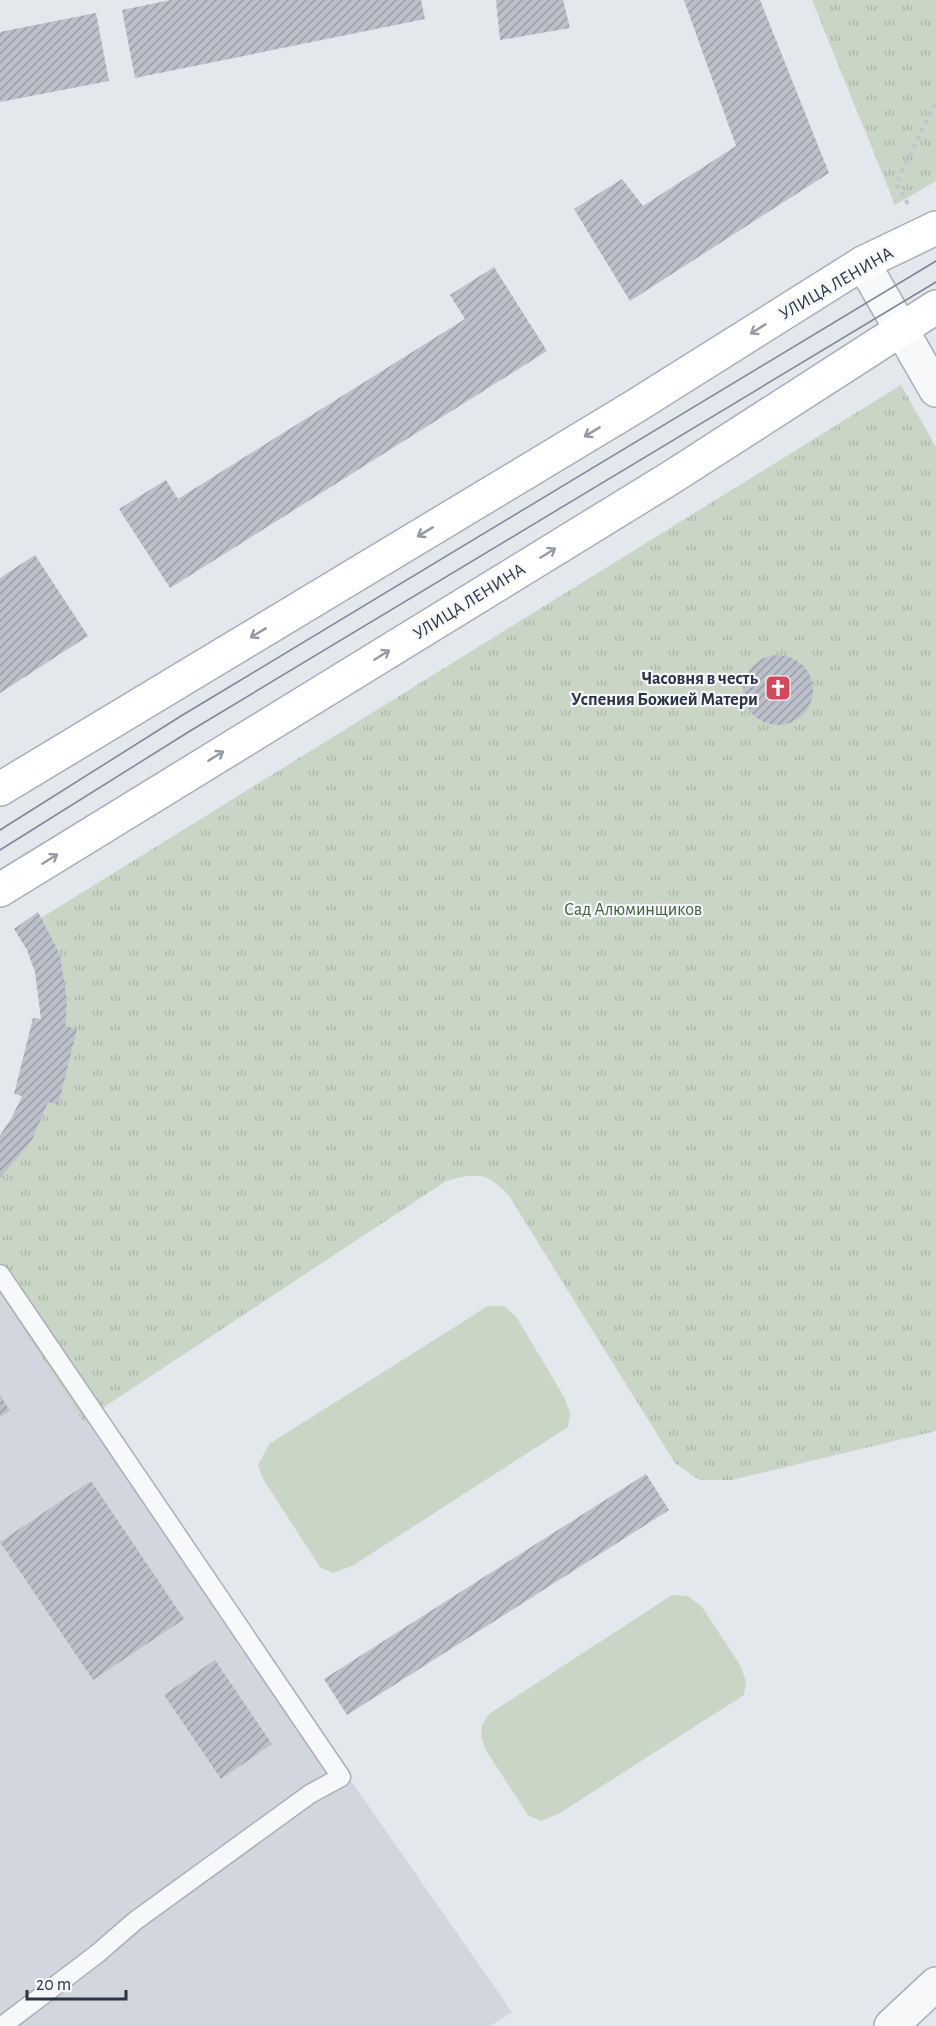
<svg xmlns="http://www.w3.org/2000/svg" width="936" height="2026" viewBox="0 0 936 2026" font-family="'Alegreya Sans',sans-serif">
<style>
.built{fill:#d2d6de}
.park{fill:url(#park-tufts)}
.garden{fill:#c9d6c5}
.building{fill:url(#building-hatch)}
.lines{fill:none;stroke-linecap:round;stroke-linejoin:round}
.service-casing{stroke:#a9aeb7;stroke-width:21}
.minor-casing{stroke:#a9aeb7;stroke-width:36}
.secondary-casing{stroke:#a9aeb7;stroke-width:36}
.path{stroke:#c2c5cb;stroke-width:4;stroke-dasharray:4.5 4.5;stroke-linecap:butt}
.service{stroke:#f7f8fa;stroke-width:18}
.minor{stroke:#f7f8fa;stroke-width:33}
.secondary{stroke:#fff;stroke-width:33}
.tram{stroke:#7d8696;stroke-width:1.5}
.oneway{stroke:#959aa2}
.labels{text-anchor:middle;stroke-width:4.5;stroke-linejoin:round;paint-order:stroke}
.street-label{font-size:18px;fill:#2b3445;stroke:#f4f6f9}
.poi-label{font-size:18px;font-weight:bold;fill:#2b3445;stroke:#f4f6f9;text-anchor:end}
.park-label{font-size:18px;fill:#3f6138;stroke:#f4f6f9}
</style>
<defs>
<pattern id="park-tufts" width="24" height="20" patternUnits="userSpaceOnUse" patternTransform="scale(1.5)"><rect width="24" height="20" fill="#c9d6c5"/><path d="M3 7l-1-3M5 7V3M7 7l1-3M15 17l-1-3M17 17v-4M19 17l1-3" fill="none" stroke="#adb8ab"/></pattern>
<pattern id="building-hatch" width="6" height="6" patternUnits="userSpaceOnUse" patternTransform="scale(1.5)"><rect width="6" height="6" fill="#bbc0ca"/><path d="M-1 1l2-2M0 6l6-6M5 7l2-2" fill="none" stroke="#989da6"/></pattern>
</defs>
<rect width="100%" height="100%" fill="#e4e7ec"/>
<polygon class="built" points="0,1277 512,2012 490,2026 0,2026"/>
<g class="park">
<polygon points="812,0 936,0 936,181 895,205"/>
<path d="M901,385L936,447V1431L732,1480H699L675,1463L509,1196C486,1171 477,1173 446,1181L83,1421L0,1293V1148L55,1026L33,923Z"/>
</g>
<g class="garden">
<polygon points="488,1306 504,1306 517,1318 564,1397 570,1413 568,1427 352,1566 333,1573 320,1567 263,1479 258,1465 269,1444"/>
<polygon points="672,1595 688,1596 702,1607 740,1665 746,1681 744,1695 560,1813 541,1821 528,1815 485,1749 481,1735 482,1725 489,1714"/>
</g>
<g class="building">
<polygon points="171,0 421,0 425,19 135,78 122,10"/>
<polygon points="496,0 563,0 570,28 500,40"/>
<polygon points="684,0 760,0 829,173 630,301 574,209 622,179 643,206 736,146"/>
<polygon points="96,13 109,81 0,102 0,32"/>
<polygon points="494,267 547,351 170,588 119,509 166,480 178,499 465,319 450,295"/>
<polygon points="35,555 88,636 0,693 0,578"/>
<circle cx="778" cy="690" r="35"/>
<polygon points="38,912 60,955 67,1001 65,1026 77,1029 58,1105 48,1102 32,1140 0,1178 0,1135 11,1119 22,1096 14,1094 33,1018 41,1019 35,972 27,950 14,929"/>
<polygon points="0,1395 10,1411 0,1417"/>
<polygon points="646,1474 669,1510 347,1715 324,1679"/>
<polygon points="91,1481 184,1619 93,1680 0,1542"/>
<polygon points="215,1660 272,1744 221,1779 164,1695"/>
</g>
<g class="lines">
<g class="service-casing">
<polyline id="service" points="0,1274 341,1777 310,1794 135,1921 97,1954 2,2026"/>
</g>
<g class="minor-casing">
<g id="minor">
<polyline points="863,263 936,390"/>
<polyline points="891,2026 936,1984"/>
</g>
</g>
<g class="secondary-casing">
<g id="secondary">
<polyline points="0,789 634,407 863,263 936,228"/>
<polyline points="0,890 672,477 936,307"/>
</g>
</g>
<polyline class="path" points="908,204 896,184 936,102"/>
<use href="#service" class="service"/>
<use href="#minor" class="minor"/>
<use href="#secondary" class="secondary"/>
<g class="tram">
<polyline points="0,830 181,716 936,261"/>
<polyline points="0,850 190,731 936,282"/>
</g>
</g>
<defs><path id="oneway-shaft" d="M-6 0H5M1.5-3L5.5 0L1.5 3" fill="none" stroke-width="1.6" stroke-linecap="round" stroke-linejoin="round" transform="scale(1.5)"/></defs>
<g class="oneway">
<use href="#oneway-shaft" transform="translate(758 329) rotate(148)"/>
<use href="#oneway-shaft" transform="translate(592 432) rotate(149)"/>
<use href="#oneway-shaft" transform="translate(425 532) rotate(149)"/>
<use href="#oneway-shaft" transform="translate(548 553) rotate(-32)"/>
<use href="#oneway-shaft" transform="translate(258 633) rotate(149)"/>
<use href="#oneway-shaft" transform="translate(382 655) rotate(-32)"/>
<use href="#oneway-shaft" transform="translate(216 756) rotate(-32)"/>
<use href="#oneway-shaft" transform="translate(50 859) rotate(-32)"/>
</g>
<defs>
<g id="church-square" transform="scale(1.35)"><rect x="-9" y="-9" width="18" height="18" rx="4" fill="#d1495b" stroke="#f4f6f9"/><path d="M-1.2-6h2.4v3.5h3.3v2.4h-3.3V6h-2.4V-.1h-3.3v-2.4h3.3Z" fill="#fff"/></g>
</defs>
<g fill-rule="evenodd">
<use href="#church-square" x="778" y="688"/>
</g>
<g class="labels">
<g class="street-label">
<text transform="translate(836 283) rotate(-30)" y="6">УЛИЦА ЛЕНИНА</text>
<text transform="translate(469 601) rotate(-32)" y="6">УЛИЦА ЛЕНИНА</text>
</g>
<g class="poi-label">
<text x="758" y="684">Часовня в честь<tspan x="758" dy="21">Успения Божией Матери</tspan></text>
</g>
<g class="park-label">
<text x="633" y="915">Сад Алюминщиков</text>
</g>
</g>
<path d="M27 1990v9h99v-9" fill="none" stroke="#2b3445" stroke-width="3"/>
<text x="36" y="1990" font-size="18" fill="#2b3445" stroke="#f4f6f9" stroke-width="4.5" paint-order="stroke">20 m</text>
</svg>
